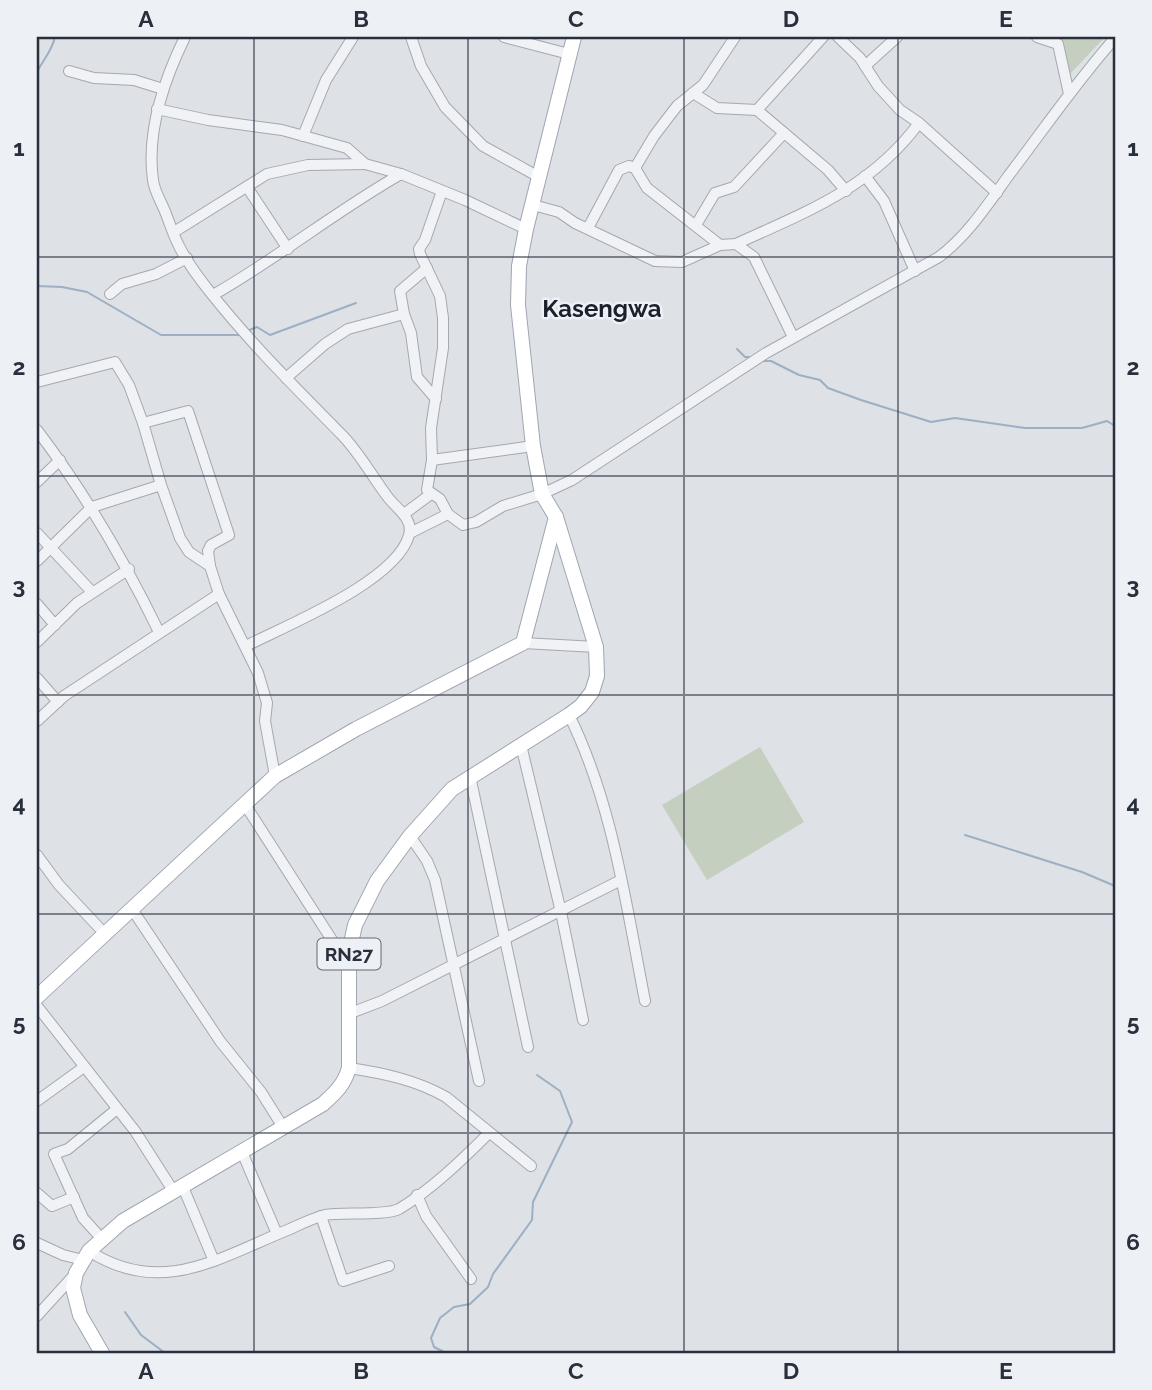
<svg xmlns="http://www.w3.org/2000/svg" width="1152" height="1390" viewBox="0 0 1152 1390" font-family="Raleway,sans-serif">
<style>
.green{fill:#c4cfc0}
.lines{fill:none;stroke-linecap:round;stroke-linejoin:round}
.stream{stroke:#9cafc3;stroke-width:2}
.minor-casing{stroke:#a4a8b0;stroke-width:12}
.major-casing{stroke:#9fa6b1;stroke-width:16}
.minor{stroke:#f0f2f5;stroke-width:10}
.major{stroke:#fff;stroke-width:14}
.grid{fill:none;stroke:#292f3c;stroke-width:2;stroke-opacity:0.55}
.labels{text-anchor:middle;stroke-width:5;stroke-linejoin:round;paint-order:stroke}
.shield{fill:#edf0f4;stroke:#646973;stroke-width:2}
.shield-label{font-size:19px;font-weight:bold;fill:#292f3c}
.quarter-label{font-size:24px;font-weight:bold;fill:#1b212c;stroke:#edf0f4}
.neatline{fill:none;stroke:#292f3c;stroke-width:2.5}
.grid-label{font-size:23px;text-anchor:middle;font-weight:bold;fill:#292f3c}
</style>
<rect width="100%" height="100%" fill="#dee1e6"/>
<g class="green">
<polygon points="1046,37 1105,37 1070,74 1064,44"/>
<polygon points="760,747 804,822 707,880 662,805"/>
</g>
<g class="lines">
<g class="stream">
<path d="M37,72C44,58 51,53 55,37"/>
<polyline points="37,286 62,287 87,292 161,335 239,335"/>
<polyline points="247,331 257,327 270,335 356,303"/>
<polyline points="737,349 745,357 750,357"/>
<polyline points="763,361 771,361 799,375 820,380 828,388 861,400 931,422 955,418 1025,428 1082,428 1107,421 1115,426"/>
<polyline points="965,835 1082,872 1115,886"/>
<polyline points="125,1312 141,1335 165,1353"/>
<polyline points="446,1353 434,1347 431,1338 440,1318 454,1307 470,1304 488,1287 493,1274 532,1220 533,1202 572,1122 560,1091 537,1075"/>
</g>
<g class="minor-casing">
<g id="minor">
<path d="M185,37C164,80 146,131 153,180C154,191 162,203 166,214C170,224 173,234 178,244C186,261 198,277 210,292C252,345 296,388 343,436C360,454 372,476 387,496C395,508 414,518 409,535C397,581 287,625 246,646"/>
<polyline points="411,37 421,66 445,107 483,146 539,177"/>
<polyline points="504,37 569,54"/>
<polyline points="838,37 860,58 878,86 900,110 919,123 997,193"/>
<polyline points="1037,37 1058,44 1069,94"/>
<polyline points="865,66 897,37"/>
<polyline points="69,71 94,78 134,80 163,89"/>
<polyline points="693,93 717,108 757,110 828,170 846,191"/>
<polyline points="157,109 208,120 282,130 347,148 365,164 401,174 465,200 526,229"/>
<polyline points="757,110 823,37"/>
<polyline points="303,136 326,80 353,37"/>
<polyline points="635,168 654,136 677,106 703,85 735,37"/>
<polyline points="635,168 647,188 720,245"/>
<polyline points="865,176 884,201 915,271"/>
<polyline points="247,187 288,249"/>
<path d="M442,191L425,240L419,249L420,254L440,296L443,318V348L431,428L432,460L427,490L440,499L448,514L463,525L476,522L503,506L542,494L572,480L766,353L939,257C968,235 988,204 1009,175C1044,129 1077,81 1115,38"/>
<path d="M533,205L559,212L575,223L655,261L682,262L720,245L736,244C806,212 871,188 919,123"/>
<polyline points="696,225 715,193 734,187 784,133"/>
<polyline points="588,228 619,170 629,166 635,168"/>
<polyline points="174,232 267,174 308,165 365,164"/>
<polyline points="736,244 754,257 793,337"/>
<polyline points="110,294 122,284 156,274 187,258"/>
<path d="M213,295C278,258 336,211 401,174"/>
<polyline points="404,314 411,333 417,377 436,399"/>
<polyline points="286,378 325,344 348,329 404,314 400,291 427,268"/>
<polyline points="37,382 115,362 129,385 143,423 161,485 180,538 189,552 210,566 219,594 258,673 267,703 265,721 275,776"/>
<polyline points="143,423 188,411 229,535 211,545 208,551 210,566"/>
<path d="M37,430C85,493 124,560 159,632"/>
<polyline points="432,460 533,446"/>
<polyline points="37,482 60,460"/>
<polyline points="404,514 431,494"/>
<polyline points="37,533 92,592"/>
<polyline points="410,533 448,514"/>
<polyline points="37,561 92,507 161,485"/>
<polyline points="37,604 55,625"/>
<polyline points="37,642 77,603 129,569"/>
<polyline points="523,643 596,647"/>
<polyline points="37,678 58,702"/>
<path d="M569,715C613,804 626,905 645,1001"/>
<polyline points="37,721 64,696 219,594"/>
<polyline points="521,745 561,912 583,1020"/>
<polyline points="470,776 528,1047"/>
<polyline points="244,803 348,965"/>
<polyline points="410,836 427,861 435,880 479,1081"/>
<polyline points="37,855 59,885 105,934"/>
<polyline points="132,909 220,1041 261,1092 283,1127"/>
<polyline points="37,1006 135,1131 174,1192"/>
<polyline points="348,1014 382,1001 621,880"/>
<path d="M349,1068C383,1073 416,1080 446,1097L531,1166"/>
<polyline points="37,1101 84,1067"/>
<polyline points="242,1152 277,1234"/>
<polyline points="183,1187 214,1261"/>
<polyline points="37,1193 52,1206 74,1197"/>
<polyline points="417,1195 426,1216 471,1279"/>
<polyline points="321,1216 343,1281 389,1266"/>
<polyline points="101,1238 83,1218 54,1154 68,1149 117,1109"/>
<polyline points="37,1243 63,1255 83,1260"/>
<path d="M89,1251C162,1298 220,1257 290,1229C301,1224 313,1218 325,1215C342,1212 386,1216 399,1209C431,1190 462,1160 489,1133"/>
<polyline points="37,1316 76,1273"/>
</g>
</g>
<g class="major-casing">
<g id="major">
<polyline points="37,997 275,776 356,729 523,643 556,517"/>
<path d="M102,1353L80,1315L73,1288L76,1273L89,1251L123,1221L323,1104C336,1092 344,1085 349,1068V952L355,925L377,881L410,836L452,789L569,715L581,706L592,692L597,676L596,647L556,517L542,494L533,446L518,305L519,266L526,229L574,37"/>
</g>
</g>
<use href="#minor" class="minor"/>
<use href="#major" class="major"/>
</g>
<path class="grid" d="M254,37V1353M468,37V1353M684,37V1353M898,37V1353M37,257H1115M37,476H1115M37,695H1115M37,914H1115M37,1133H1115"/>
<g class="labels">
<rect class="shield" x="317.5" y="938.5" width="63" height="31" rx="5"/>
<g class="shield-label">
<text x="349" y="961">RN27</text>
</g>
<g class="quarter-label">
<text x="602" y="317">Kasengwa</text>
</g>
</g>
<rect width="1152" height="1390" fill="none" stroke="#edf0f4" stroke-width="77"/>
<rect x="38" y="38" width="1076" height="1314" class="neatline"/>
<g class="grid-label">
<text x="146" y="27">A</text>
<text x="361" y="27">B</text>
<text x="576" y="27">C</text>
<text x="791" y="27">D</text>
<text x="1006" y="27">E</text>
<text x="19" y="156">1</text>
<text x="1133" y="156">1</text>
<text x="19" y="375">2</text>
<text x="1133" y="375">2</text>
<text x="19" y="594">3</text>
<text x="1133" y="594">3</text>
<text x="19" y="812">4</text>
<text x="1133" y="812">4</text>
<text x="19" y="1031">5</text>
<text x="1133" y="1031">5</text>
<text x="19" y="1250">6</text>
<text x="1133" y="1250">6</text>
<text x="146" y="1379">A</text>
<text x="361" y="1379">B</text>
<text x="576" y="1379">C</text>
<text x="791" y="1379">D</text>
<text x="1006" y="1379">E</text>
</g>
</svg>
